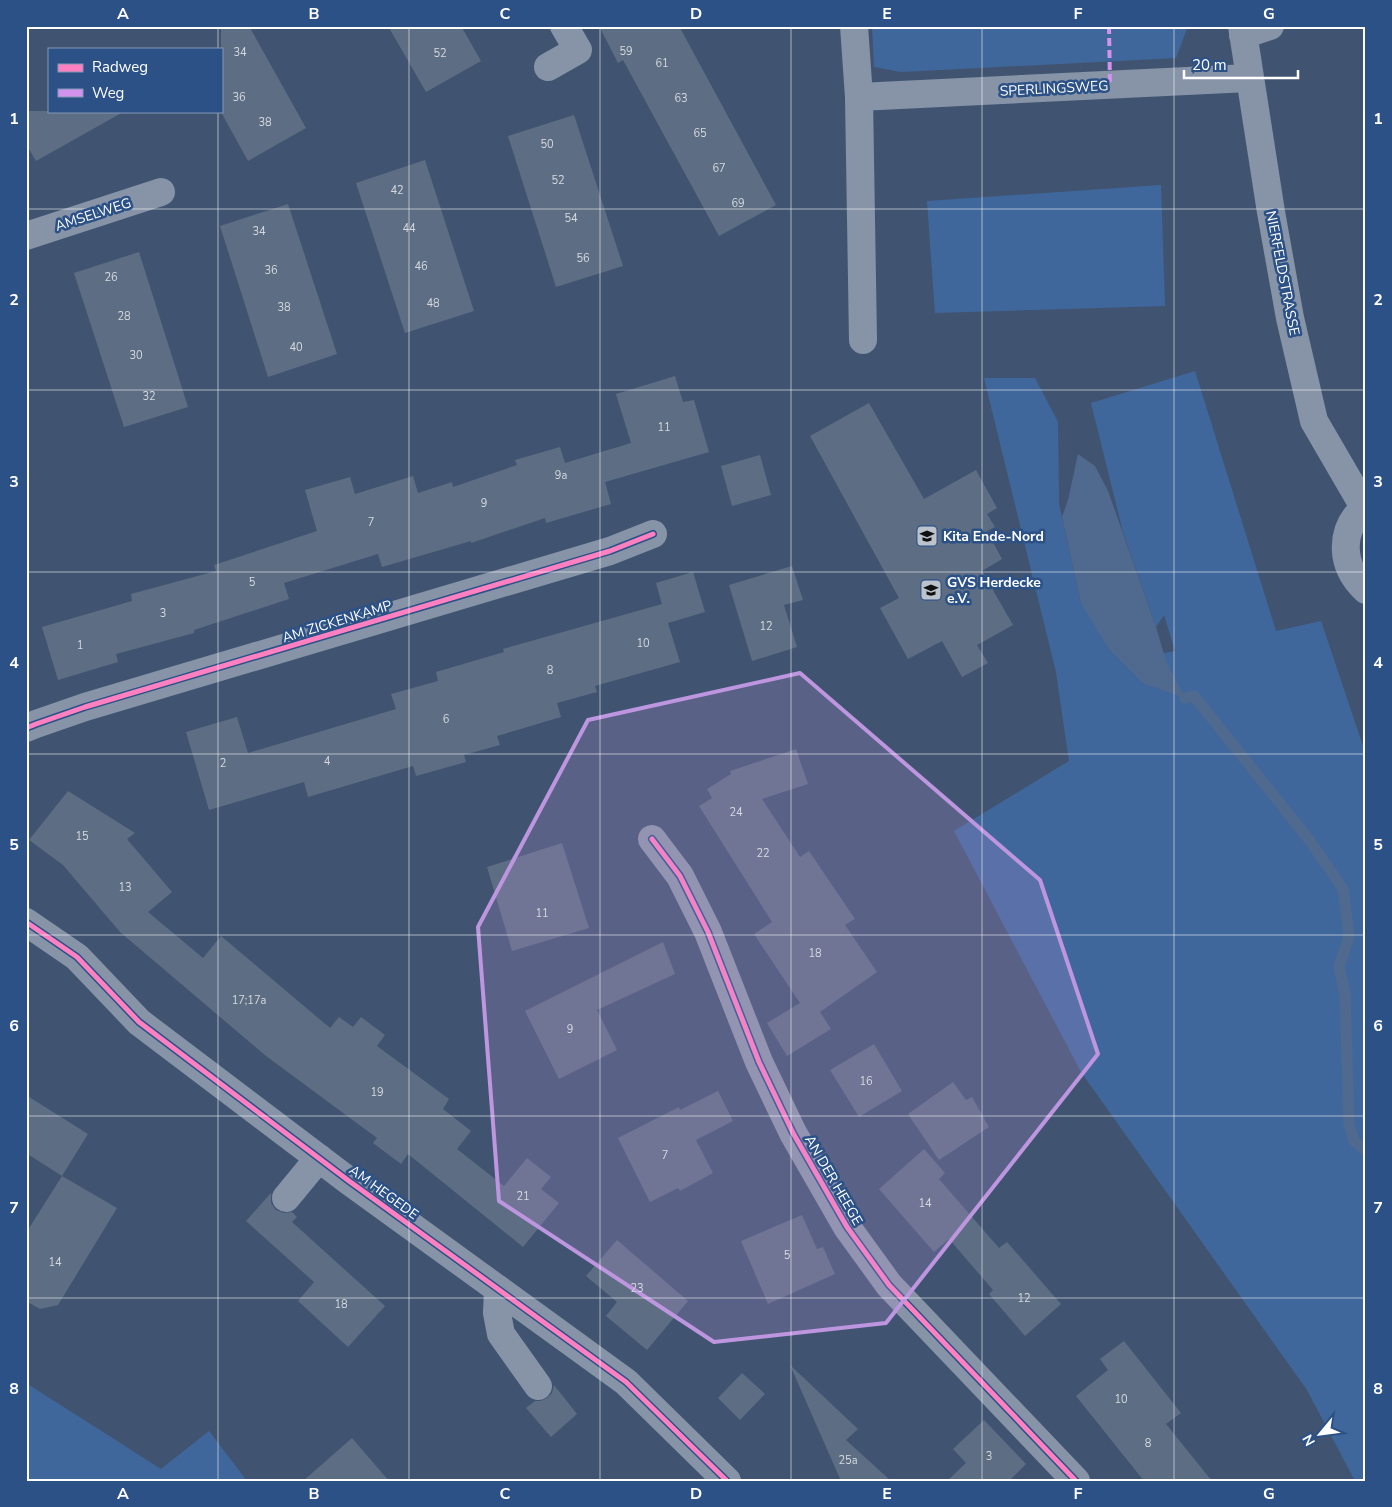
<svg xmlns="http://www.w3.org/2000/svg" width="1392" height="1507" viewBox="0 0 1392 1507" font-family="'Nunito Sans',sans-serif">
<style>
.green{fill:#40679b}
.water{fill:#506a8f}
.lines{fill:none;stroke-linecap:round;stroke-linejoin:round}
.stream{stroke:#506a8f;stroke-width:11}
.building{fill:#5d6d83}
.minor{stroke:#8794a7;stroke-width:28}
.quiet{stroke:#d193ec;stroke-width:4;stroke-dasharray:8 4;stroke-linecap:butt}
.cycleway-casing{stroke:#2b5186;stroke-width:8}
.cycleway{stroke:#ff80c0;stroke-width:5}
.marked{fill:#bd96df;fill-opacity:0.2;stroke:#bd96df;stroke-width:4;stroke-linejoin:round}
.grid{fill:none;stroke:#fff;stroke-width:1;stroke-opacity:0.55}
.labels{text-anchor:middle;stroke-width:5;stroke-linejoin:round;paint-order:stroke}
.number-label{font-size:11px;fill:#d6dae0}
.street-label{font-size:14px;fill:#fff;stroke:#2b5186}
.poi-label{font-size:14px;font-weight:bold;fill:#fff;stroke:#2b5186;text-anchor:start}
.neatline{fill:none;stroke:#fff;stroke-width:2}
.grid-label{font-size:16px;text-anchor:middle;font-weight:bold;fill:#fff}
</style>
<rect width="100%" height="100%" fill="#405471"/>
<g class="green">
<polygon points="872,26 1188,26 1176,58 901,72 874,67"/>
<polygon points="1161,185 1165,306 935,313 927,201"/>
<polygon points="1195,371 1276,631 1321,621 1366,755 1366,1481 1355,1481 1307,1390 1081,1072 954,831 1069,761 1056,672 984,378 1035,378 1058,422 1059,504 1081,603 1150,656 1175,651 1164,615 1156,627 1123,532 1091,403"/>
<polygon points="26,1383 161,1469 209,1431 247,1481 26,1481"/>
</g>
<polygon class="water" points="1078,454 1095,466 1108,491 1156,627 1166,661 1185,698 1143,683 1109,649 1081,603 1062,517 1068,500"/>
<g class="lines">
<polyline class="stream" points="1185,698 1194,696 1310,841 1343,889 1349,936 1339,967 1345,994 1349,1124 1354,1141 1366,1151"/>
</g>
<g class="building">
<polygon points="221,26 249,26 306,128 248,161 221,112"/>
<polygon points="388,26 461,26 481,61 426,92"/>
<polygon points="599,26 679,26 776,205 719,236 623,60 618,63"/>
<polygon points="26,111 125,111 36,161 26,144"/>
<polygon points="574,115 623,266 556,287 508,136"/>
<polygon points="425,160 474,311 405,333 356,183"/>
<polygon points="288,204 337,354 268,377 220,226"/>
<polygon points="139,252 188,407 124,427 74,273"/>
<polygon points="675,376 683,402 694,400 709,452 605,482 611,504 546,523 545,518 471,543 471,541 382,567 378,554 284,583 289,599 194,630 194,633 116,654 118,662 58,680 42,627 132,601 131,594 216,571 214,565 317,531 305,490 350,477 355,494 413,476 418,493 452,482 453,487 517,465 515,460 560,447 565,463 631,443 616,394"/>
<polygon points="869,403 924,499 976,470 997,508 987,514 995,527 987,531 1002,559 982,571 1013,625 977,645 988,663 962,677 942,641 908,659 880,608 899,598 810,436"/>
<polygon points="760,455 771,495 732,506 721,466"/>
<polygon points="792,566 803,600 784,605 797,647 752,661 729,585"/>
<polygon points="693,572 705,612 668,623 680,662 595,686 597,692 557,703 561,717 497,736 500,745 464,755 466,762 416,776 413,766 308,797 304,782 209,810 186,732 237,717 248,753 396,709 391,694 438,681 436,672 504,652 503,649 662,604 666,619 656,583"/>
<polygon points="796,749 808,784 762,799 800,857 809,851 855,919 845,925 877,972 820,1012 831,1029 787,1056 767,1023 800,1003 754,934 772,922 699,806 712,798 707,789 731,774 730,771"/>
<polygon points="68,791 135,833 127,839 172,892 148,912 203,958 221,936 330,1028 339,1017 353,1027 361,1017 385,1035 377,1046 449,1099 443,1109 471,1131 457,1149 504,1186 527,1158 551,1177 541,1189 559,1203 523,1247 408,1154 401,1164 373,1143 377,1138 266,1056 120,932 63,865 29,840"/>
<polygon points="562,843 589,928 512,951 487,867"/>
<polygon points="663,942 675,974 597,1010 617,1050 559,1079 525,1011"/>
<polygon points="874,1044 902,1091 859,1117 830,1070"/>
<polygon points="953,1082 966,1100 972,1097 989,1127 939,1160 908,1114"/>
<polygon points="718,1091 733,1121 696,1140 713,1173 680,1191 678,1188 650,1202 618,1138 679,1107 680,1110"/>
<polygon points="26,1095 88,1134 62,1176 117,1208 58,1305 40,1309 26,1301 26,1233 62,1176 26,1153"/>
<polygon points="924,1149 945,1173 939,1179 999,1248 1007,1242 1061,1304 1025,1336 989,1294 993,1290 949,1239 934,1252 879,1189"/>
<polygon points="271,1193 271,1203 276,1210 284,1213 292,1212 297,1217 292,1222 385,1306 348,1347 298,1301 314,1282 246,1221"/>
<polygon points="802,1215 817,1249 823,1247 835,1274 768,1304 741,1241"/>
<polygon points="617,1240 688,1301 647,1350 606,1316 617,1302 586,1276"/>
<polygon points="1124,1341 1181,1413 1166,1424 1212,1481 1144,1481 1076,1396 1108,1370 1100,1359"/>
<polygon points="790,1365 858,1429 846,1440 891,1481 841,1481"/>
<polygon points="742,1373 765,1394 740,1420 718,1398"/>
<polygon points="554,1385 577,1414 551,1437 526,1408 535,1401 540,1401 547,1398 552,1393"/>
<polygon points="984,1420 1026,1464 1009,1481 947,1481 966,1463 953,1449"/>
<polygon points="352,1438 389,1481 303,1481"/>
</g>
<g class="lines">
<g class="minor">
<polyline points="854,26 859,97 1249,78"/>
<polyline points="1242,26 1271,212 1290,318 1314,421 1364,507"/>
<polyline points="1243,35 1270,26"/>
<polyline points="548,67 578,50 564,26"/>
<polyline points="859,97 863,340"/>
<polyline points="26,236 161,192"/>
<path d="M1366,506C1338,530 1340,566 1366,590"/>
<polyline points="26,728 36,724 85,707 610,551 653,534"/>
<polyline points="652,839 680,876 708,932 759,1062 793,1133 847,1227 889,1285 1076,1481"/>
<polyline points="26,922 77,957 139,1022 349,1181 626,1382 727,1481"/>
<polyline points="286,1198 319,1158"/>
<polyline points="498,1289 497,1313 501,1334 538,1386"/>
</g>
<polyline class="quiet" points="1109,26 1110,85"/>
<g class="cycleway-casing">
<g id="cycleway">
<polyline points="26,728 36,724 85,707 610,551 653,534"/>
<polyline points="652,839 680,876 708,932 759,1062 793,1133 847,1227 889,1285 1076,1481"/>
<polyline points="26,922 77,957 139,1022 349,1181 626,1382 727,1481"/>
</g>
</g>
<use href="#cycleway" class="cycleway"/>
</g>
<path class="marked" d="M800,673L1040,880L1098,1054L886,1323L714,1342L499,1201L478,927L588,720Z"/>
<path class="grid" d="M218,26V49M409,26V1481M600,26V1481M791,26V1481M982,26V1481M1174,26V1481M218,111V1481M26,209H1366M26,390H1366M26,572H1366M26,754H1366M26,935H1366M26,1116H1366M26,1298H1366"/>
<defs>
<g id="school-square" transform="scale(1.125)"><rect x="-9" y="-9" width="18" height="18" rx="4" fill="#bcc3cd" stroke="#2b5186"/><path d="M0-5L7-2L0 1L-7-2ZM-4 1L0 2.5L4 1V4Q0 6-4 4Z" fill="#111"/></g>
</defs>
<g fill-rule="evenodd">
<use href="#school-square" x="927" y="536"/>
<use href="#school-square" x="931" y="590"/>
</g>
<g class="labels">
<g class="number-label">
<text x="626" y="55">59</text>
<text x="240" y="56">34</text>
<text x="440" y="57">52</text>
<text x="662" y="67">61</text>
<text x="239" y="101">36</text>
<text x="681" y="102">63</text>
<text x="265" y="126">38</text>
<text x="700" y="137">65</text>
<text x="547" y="148">50</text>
<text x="719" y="172">67</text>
<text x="558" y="184">52</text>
<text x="397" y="194">42</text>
<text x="738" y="207">69</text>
<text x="571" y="222">54</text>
<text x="409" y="232">44</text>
<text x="259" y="235">34</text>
<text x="583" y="262">56</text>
<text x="421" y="270">46</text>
<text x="271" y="274">36</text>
<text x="111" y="281">26</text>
<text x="433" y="307">48</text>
<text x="284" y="311">38</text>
<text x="124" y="320">28</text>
<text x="296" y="351">40</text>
<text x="136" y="359">30</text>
<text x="149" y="400">32</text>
<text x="664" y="431">11</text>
<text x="561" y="479">9a</text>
<text x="484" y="507">9</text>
<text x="371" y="526">7</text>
<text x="252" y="586">5</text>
<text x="163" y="617">3</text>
<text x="766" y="630">12</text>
<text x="643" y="647">10</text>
<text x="80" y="649">1</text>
<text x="550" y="674">8</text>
<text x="446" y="723">6</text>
<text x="327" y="765">4</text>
<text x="223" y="767">2</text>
<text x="736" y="816">24</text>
<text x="82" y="840">15</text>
<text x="763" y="857">22</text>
<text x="125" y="891">13</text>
<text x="542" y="917">11</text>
<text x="815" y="957">18</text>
<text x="249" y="1004">17;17a</text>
<text x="570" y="1033">9</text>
<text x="866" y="1085">16</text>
<text x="377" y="1096">19</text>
<text x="665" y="1159">7</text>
<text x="523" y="1200">21</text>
<text x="925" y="1207">14</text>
<text x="787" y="1259">5</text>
<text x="55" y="1266">14</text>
<text x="637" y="1292">23</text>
<text x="1024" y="1302">12</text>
<text x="341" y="1308">18</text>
<text x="1121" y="1403">10</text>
<text x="1148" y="1447">8</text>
<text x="989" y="1460">3</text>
<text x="848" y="1464">25a</text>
</g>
<g class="street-label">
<text transform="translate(1054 88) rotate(-3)" y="5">SPERLINGSWEG</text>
<text transform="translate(93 214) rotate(-18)" y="5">AMSELWEG</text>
<text transform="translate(1283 273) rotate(79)" y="5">NIERFELDSTRASSE</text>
<text transform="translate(337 621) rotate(-17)" y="5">AM ZICKENKAMP</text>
<text transform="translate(834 1180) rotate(60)" y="5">AN DER HEEGE</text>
<text transform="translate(384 1192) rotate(36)" y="5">AM HEGEDE</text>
</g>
<g class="poi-label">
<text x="943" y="541">Kita Ende-Nord</text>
<text x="947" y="587">GVS Herdecke<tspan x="947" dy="16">e.V.</tspan></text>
</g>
</g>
<rect width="1392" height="1507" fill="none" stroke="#2b5186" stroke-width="55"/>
<rect x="48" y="48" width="175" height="65" fill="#2b5186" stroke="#8097b6"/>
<rect x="58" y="64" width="25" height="8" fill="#ff80c0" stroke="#8097b6"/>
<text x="92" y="72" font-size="15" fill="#ffffff">Radweg</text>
<rect x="58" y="89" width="25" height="8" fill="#d193ec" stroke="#8097b6"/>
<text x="92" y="98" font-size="15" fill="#ffffff">Weg</text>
<g transform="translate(1320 1434) rotate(241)" stroke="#2b5186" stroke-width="4" paint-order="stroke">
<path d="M0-4L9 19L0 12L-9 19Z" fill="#ffffff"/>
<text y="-8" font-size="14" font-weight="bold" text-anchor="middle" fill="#ffffff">N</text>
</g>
<path d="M1184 70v8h114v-8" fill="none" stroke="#ffffff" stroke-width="2.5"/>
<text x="1192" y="70" font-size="15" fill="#ffffff" stroke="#2b5186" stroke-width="4" paint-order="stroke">20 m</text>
<rect x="28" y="28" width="1336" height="1452" class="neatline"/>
<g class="grid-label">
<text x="123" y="19">A</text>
<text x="314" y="19">B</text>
<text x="505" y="19">C</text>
<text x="696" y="19">D</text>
<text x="887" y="19">E</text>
<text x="1078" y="19">F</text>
<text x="1269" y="19">G</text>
<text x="14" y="124">1</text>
<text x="1378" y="124">1</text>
<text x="14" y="305">2</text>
<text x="1378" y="305">2</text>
<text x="14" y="487">3</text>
<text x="1378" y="487">3</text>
<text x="14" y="668">4</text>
<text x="1378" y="668">4</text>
<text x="14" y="850">5</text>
<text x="1378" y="850">5</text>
<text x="14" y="1031">6</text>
<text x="1378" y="1031">6</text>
<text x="14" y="1213">7</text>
<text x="1378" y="1213">7</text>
<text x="14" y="1394">8</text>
<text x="1378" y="1394">8</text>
<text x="123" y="1499">A</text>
<text x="314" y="1499">B</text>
<text x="505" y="1499">C</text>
<text x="696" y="1499">D</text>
<text x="887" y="1499">E</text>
<text x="1078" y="1499">F</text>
<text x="1269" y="1499">G</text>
</g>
</svg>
